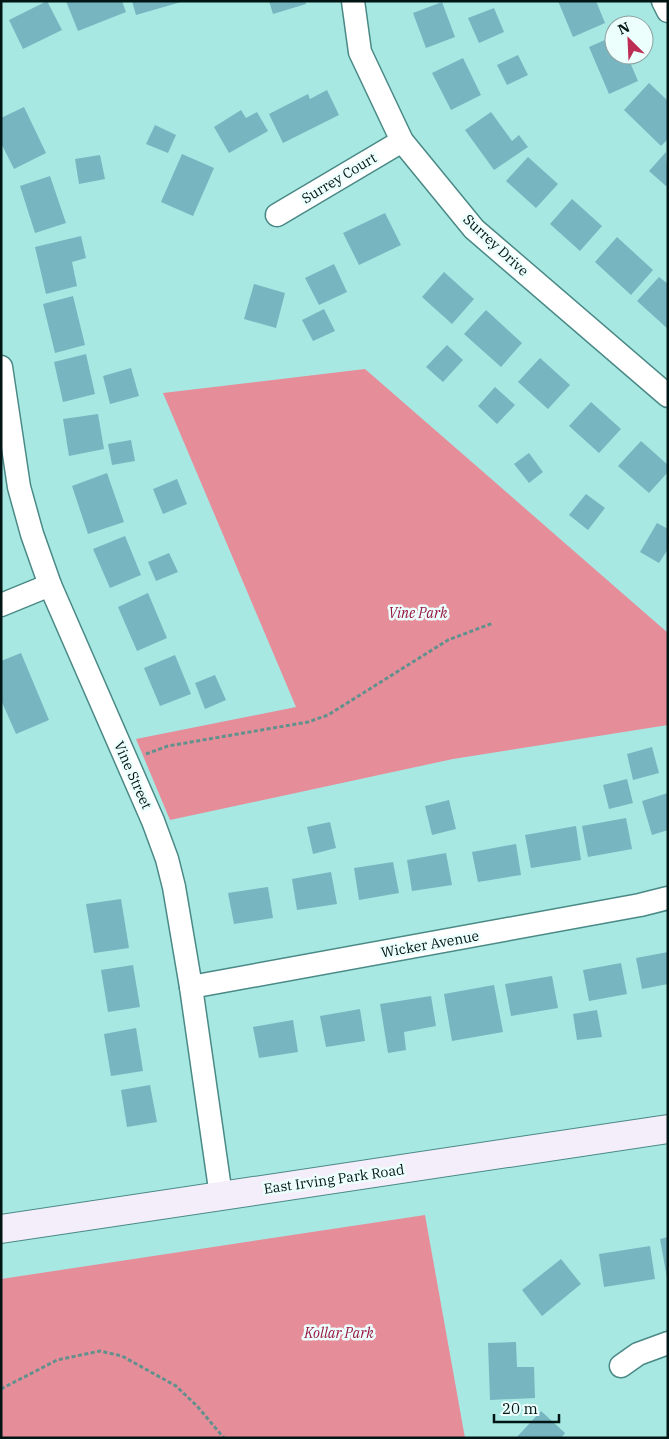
<svg xmlns="http://www.w3.org/2000/svg" width="669" height="1439" viewBox="0 0 669 1439" font-family="'IBM Plex Serif',serif">
<style>
.green{fill:#e68d9a}
.building{fill:#77b5c1}
.lines{fill:none;stroke-linecap:round;stroke-linejoin:round}
.street-casing{stroke:#4a8986;stroke-width:25}
.secondary-casing{stroke:#4a8986;stroke-width:30}
.path{stroke:#62918d;stroke-width:3;stroke-dasharray:4 2.5;stroke-linecap:butt}
.street{stroke:#fff;stroke-width:22}
.secondary{stroke:#f4edfa;stroke-width:28}
.labels{text-anchor:middle;stroke-width:5;stroke-linejoin:round;paint-order:stroke}
.street-label{font-size:14px;fill:#001514;stroke:#ecfffd}
.park-label{font-size:14px;font-style:italic;fill:#98143d;stroke:#ecfffd}
</style>
<rect width="100%" height="100%" fill="#a7e8e3"/>
<g class="green">
<polygon points="365,369 668,633 668,725 453,759 170,820 136,739 296,707 163,393"/>
<polygon points="425,1215 465,1438 1,1438 1,1279"/>
</g>
<g class="building">
<polygon points="47,1 62,30 23,49 9,20"/>
<polygon points="66,1 122,1 126,12 78,31"/>
<polygon points="132,1 181,1 181,2 136,15"/>
<polygon points="269,1 305,1 306,4 273,14"/>
<polygon points="558,1 596,1 605,23 573,37"/>
<polygon points="442,2 455,37 426,48 413,13"/>
<polygon points="494,8 504,32 479,43 468,18"/>
<polygon points="614,36 614,55 627,55 638,81 609,94 589,47"/>
<polygon points="518,55 528,75 507,85 497,65"/>
<polygon points="463,58 481,95 451,110 432,73"/>
<polygon points="649,83 668,101 668,139 661,146 624,110"/>
<polygon points="327,90 339,115 283,143 269,114 308,94 310,99"/>
<polygon points="24,107 46,153 14,169 1,143 1,118"/>
<polygon points="241,110 246,118 257,112 268,131 229,153 214,127"/>
<polygon points="491,112 512,141 519,135 528,147 494,170 465,130"/>
<polygon points="155,125 176,135 168,153 146,144"/>
<polygon points="666,152 668,184 666,186 649,171"/>
<polygon points="182,154 214,168 193,216 161,202"/>
<polygon points="100,155 105,179 79,184 75,159"/>
<polygon points="528,157 558,184 536,208 506,181"/>
<polygon points="50,176 66,223 35,233 20,186"/>
<polygon points="572,199 602,226 580,251 550,224"/>
<polygon points="385,213 401,245 359,265 343,233"/>
<polygon points="81,236 86,258 72,262 77,286 46,294 35,247"/>
<polygon points="617,237 653,270 631,295 595,262"/>
<polygon points="334,264 347,292 319,305 305,278"/>
<polygon points="444,272 474,299 452,324 422,297"/>
<polygon points="659,277 668,284 668,329 637,301"/>
<polygon points="254,284 285,293 276,328 244,319"/>
<polygon points="73,296 85,345 55,353 43,304"/>
<polygon points="324,309 335,331 313,341 302,320"/>
<polygon points="486,310 522,343 501,367 464,334"/>
<polygon points="447,345 463,360 443,382 426,367"/>
<polygon points="86,354 95,394 63,402 54,362"/>
<polygon points="540,358 570,385 548,409 518,382"/>
<polygon points="131,368 139,396 110,404 103,376"/>
<polygon points="495,387 515,405 497,424 478,406"/>
<polygon points="591,402 621,429 599,453 569,426"/>
<polygon points="98,414 104,449 69,456 63,419"/>
<polygon points="131,440 135,461 112,465 108,444"/>
<polygon points="641,441 668,465 668,472 649,493 618,466"/>
<polygon points="529,453 543,472 529,483 514,464"/>
<polygon points="107,473 124,522 88,534 72,486"/>
<polygon points="177,479 187,504 163,514 153,489"/>
<polygon points="586,494 605,508 588,530 569,515"/>
<polygon points="657,523 668,529 668,549 659,563 640,552"/>
<polygon points="125,536 141,575 110,588 93,549"/>
<polygon points="169,553 178,572 156,581 148,562"/>
<polygon points="148,593 167,638 137,651 118,607"/>
<polygon points="21,653 49,720 16,734 1,700 1,661"/>
<polygon points="175,655 191,694 160,706 144,668"/>
<polygon points="215,675 226,700 205,709 195,683"/>
<polygon points="652,747 659,773 633,780 627,754"/>
<polygon points="627,779 633,803 609,809 603,785"/>
<polygon points="668,793 668,830 652,835 642,801"/>
<polygon points="449,800 456,829 432,835 425,806"/>
<polygon points="626,818 632,849 588,857 582,826"/>
<polygon points="330,822 336,848 313,854 307,827"/>
<polygon points="576,826 581,860 531,868 525,835"/>
<polygon points="516,844 521,875 478,882 472,852"/>
<polygon points="446,853 452,885 412,891 407,860"/>
<polygon points="393,862 399,893 359,900 354,868"/>
<polygon points="331,872 337,904 297,910 292,879"/>
<polygon points="268,887 273,918 234,924 228,893"/>
<polygon points="121,899 129,948 94,953 86,904"/>
<polygon points="668,952 668,984 642,989 636,958"/>
<polygon points="621,963 627,994 589,1001 583,970"/>
<polygon points="133,965 140,1007 108,1012 101,970"/>
<polygon points="552,976 558,1008 511,1016 505,984"/>
<polygon points="494,985 503,1032 452,1041 444,994"/>
<polygon points="431,996 436,1026 404,1032 406,1050 388,1053 380,1004"/>
<polygon points="360,1009 365,1041 326,1047 320,1016"/>
<polygon points="597,1010 602,1037 577,1040 573,1014"/>
<polygon points="293,1020 298,1052 259,1058 253,1027"/>
<polygon points="136,1028 143,1071 111,1076 104,1034"/>
<polygon points="150,1085 157,1122 127,1127 121,1090"/>
<polygon points="668,1237 668,1278 667,1278 660,1239"/>
<polygon points="650,1246 655,1279 604,1287 599,1254"/>
<polygon points="561,1259 581,1284 542,1316 522,1290"/>
<polygon points="516,1342 517,1367 534,1367 535,1398 490,1400 488,1343"/>
<polygon points="541,1411 565,1433 561,1438 516,1438"/>
</g>
<g class="lines">
<g class="street-casing">
<g id="street">
<polyline points="353,1 360,52 402,141 474,229 668,396"/>
<polyline points="663,1 668,11"/>
<polyline points="277,215 402,141"/>
<polyline points="1,367 19,487 32,534 50,585 153,821 167,859 174,887 191,987 221,1196"/>
<polyline points="1,605 50,585"/>
<polyline points="191,987 640,905 668,898"/>
<polyline points="621,1366 638,1354 668,1343"/>
</g>
</g>
<g class="secondary-casing">
<polyline id="secondary" points="1,1229 668,1129"/>
</g>
<g class="path">
<polyline points="146,754 168,746 308,722 328,715 448,640 493,623"/>
<polyline points="1,1389 57,1360 100,1351 122,1356 176,1386 197,1406 224,1438"/>
</g>
<use href="#street" class="street"/>
<use href="#secondary" class="secondary"/>
</g>
<g class="labels">
<g class="street-label">
<text transform="translate(339 178) rotate(-31)" y="5">Surrey Court</text>
<text transform="translate(496 245) rotate(43)" y="5">Surrey Drive</text>
<text transform="translate(133 775) rotate(66)" y="5">Vine Street</text>
<text transform="translate(430 944) rotate(-10)" y="5">Wicker Avenue</text>
<text transform="translate(334 1179) rotate(-8)" y="5">East Irving Park Road</text>
</g>
<g class="park-label">
<text x="418" y="618">Vine Park</text>
<text x="339" y="1338">Kollar Park</text>
</g>
</g>
<rect width="669" height="1439" fill="none" stroke="#001514" stroke-width="5"/>
<g transform="translate(629 40) rotate(336)"><circle r="24" fill="#ecfffd" stroke="#8ea1a0"/>
<path d="M0-4L9 19L0 12L-9 19Z" fill="#bc2c53"/>
<text y="-8" font-size="14" font-weight="bold" text-anchor="middle" fill="#001514">N</text>
</g>
<path d="M494 1414v8h65v-8" fill="none" stroke="#001514" stroke-width="2.5"/>
<text x="502" y="1414" font-size="15" fill="#001514" stroke="#ecfffd" stroke-width="4" paint-order="stroke">20 m</text>
</svg>
